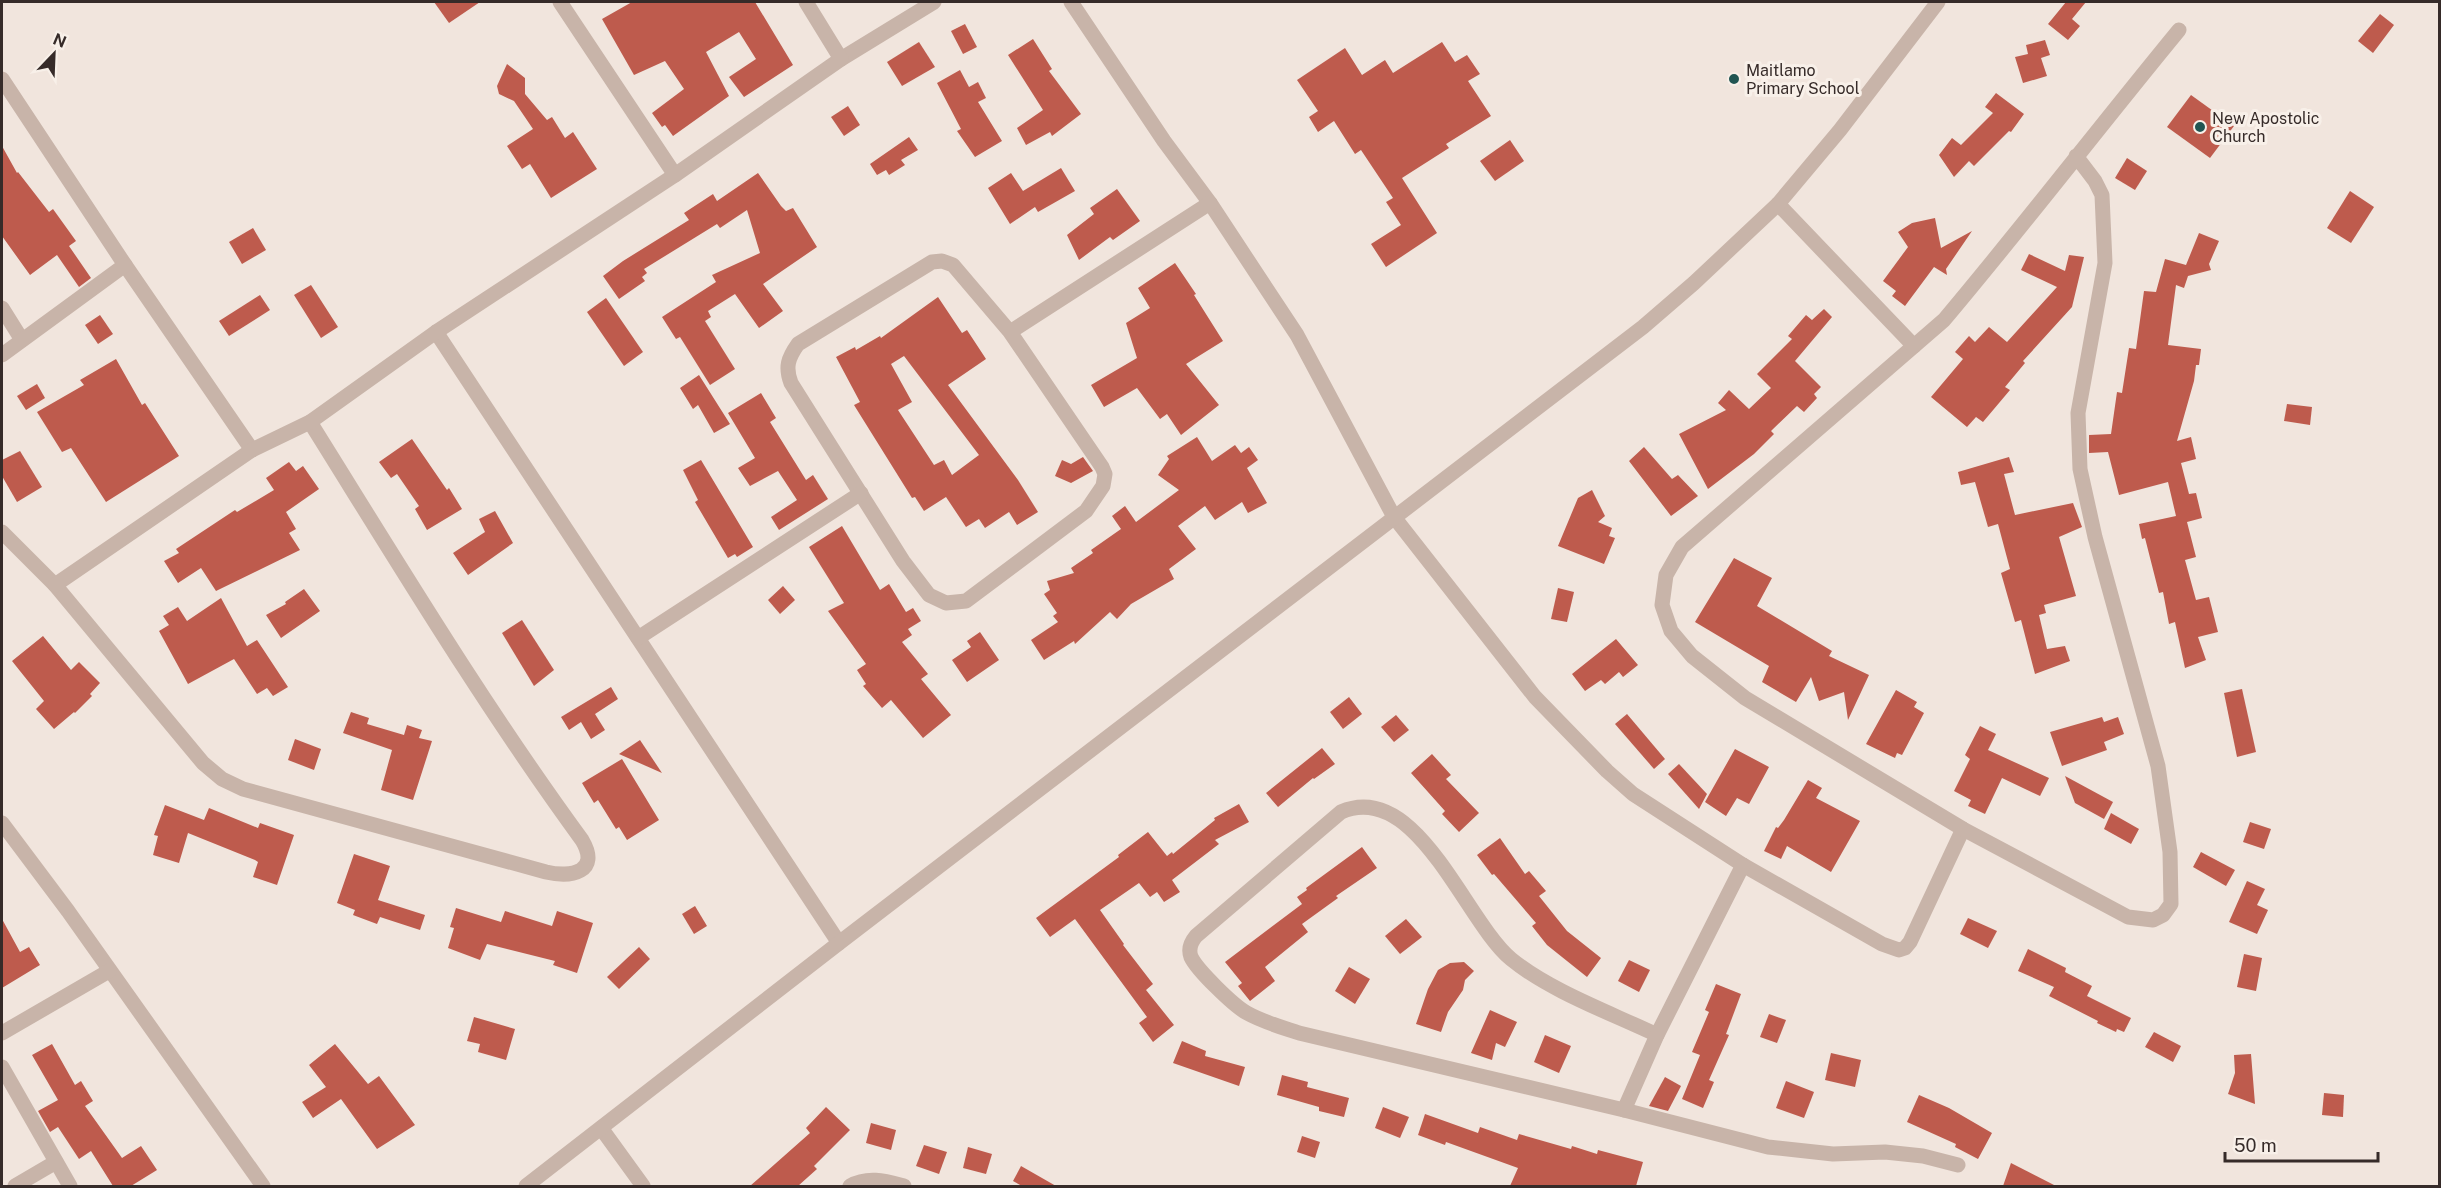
<svg xmlns="http://www.w3.org/2000/svg" width="2441" height="1188" viewBox="0 0 2441 1188" font-family="'Public Sans',sans-serif">
<style>
.building{fill:#be5b4d;fill-rule:evenodd}
.lines{fill:none;stroke-linecap:round;stroke-linejoin:round}
.minor{stroke:#c8b4a9;stroke-width:15}
.poi-dot{fill:#215552;stroke:#f8f0e9;stroke-width:2}
.labels{text-anchor:middle;stroke-width:6;stroke-linejoin:round;paint-order:stroke}
.poi-label{font-size:16px;fill:#362b29;stroke:#f8f0e9;text-anchor:start}
</style>
<rect width="100%" height="100%" fill="#f1e5dd"/>
<g class="building">
<polygon points="434,2 480,2 449,23"/>
<polygon points="632,2 755,2 793,65 744,97 729,77 756,59 739,32 706,52 729,96 673,136 665,125 662,127 652,113 684,89 665,61 634,75 602,19"/>
<polygon points="2066,2 2086,2 2072,19 2080,26 2068,40 2048,24"/>
<polygon points="2380,14 2394,25 2373,53 2358,41"/>
<polygon points="965,24 977,47 963,54 951,31"/>
<polygon points="1033,39 1052,69 1049,71 1081,114 1052,136 1050,132 1026,145 1017,128 1043,110 1008,55"/>
<polygon points="2045,40 2050,55 2041,58 2047,76 2023,83 2015,57 2028,54 2026,45"/>
<polygon points="919,42 935,67 902,86 887,62"/>
<polygon points="1442,42 1455,62 1467,55 1480,74 1468,81 1491,116 1446,144 1449,148 1402,178 1437,233 1386,267 1371,244 1401,225 1386,202 1393,198 1361,150 1355,154 1334,121 1318,132 1309,117 1318,111 1297,80 1345,48 1362,75 1385,60 1393,73"/>
<polygon points="507,64 525,78 525,94 547,120 552,117 565,138 573,132 597,169 551,198 530,164 522,169 507,146 533,129 514,101 499,94 497,86"/>
<polygon points="960,70 969,87 978,82 986,98 978,102 1002,141 975,157 957,131 961,129 937,83"/>
<polygon points="1996,93 2024,114 2011,132 2009,131 1974,166 1969,161 1954,177 1939,155 1952,138 1961,145 1993,113 1985,107"/>
<polygon points="2191,95 2234,126 2210,158 2167,127"/>
<polygon points="848,106 860,125 844,136 831,117"/>
<polygon points="909,137 918,150 901,160 905,165 889,175 886,170 877,175 870,164"/>
<polygon points="1510,140 1524,161 1495,181 1480,161"/>
<polygon points="2,146 17,173 18,172 49,212 53,209 76,241 69,246 91,278 79,287 57,255 30,275 2,236"/>
<polygon points="2127,158 2147,171 2135,190 2115,178"/>
<polygon points="1061,168 1075,191 1038,212 1035,207 1010,224 988,188 1011,173 1023,191"/>
<polygon points="758,173 781,206 786,211 793,208 817,247 763,284 783,311 759,328 735,294 708,311 711,317 705,321 735,369 710,385 680,337 676,339 662,317 716,282 712,275 760,253 747,210 720,228 717,224 644,269 647,273 642,277 645,281 619,299 603,276 623,261 689,220 684,213 713,194 717,201"/>
<polygon points="1117,189 1140,221 1113,240 1110,237 1079,260 1067,235 1094,214 1090,208"/>
<polygon points="2350,191 2374,207 2351,243 2327,228"/>
<polygon points="1935,218 1941,248 1972,231 1946,269 1947,275 1934,267 1905,306 1892,296 1896,291 1883,281 1908,247 1898,232 1912,223"/>
<polygon points="253,228 266,250 242,264 229,242"/>
<polygon points="2199,233 2219,241 2209,264 2211,270 2188,276 2184,288 2176,285 2168,345 2201,349 2199,365 2196,365 2194,381 2177,441 2191,437 2196,459 2181,463 2189,494 2196,493 2202,518 2187,522 2196,557 2185,560 2196,600 2209,597 2218,632 2198,637 2206,660 2185,668 2175,622 2169,624 2163,592 2159,593 2145,538 2142,539 2139,524 2176,516 2168,482 2119,495 2108,452 2089,453 2089,435 2111,434 2117,392 2122,393 2129,348 2136,349 2144,291 2156,292 2165,259 2186,265"/>
<polygon points="2029,254 2065,271 2069,255 2084,257 2072,307 2023,361 2025,363 2005,387 2010,390 1983,422 1976,417 1967,427 1931,397 1963,359 1955,352 1969,336 1975,342 1989,327 2007,342 2057,287 2021,270"/>
<polygon points="1175,263 1196,294 1194,295 1223,341 1186,364 1219,405 1181,435 1167,414 1160,419 1137,388 1104,407 1091,385 1137,358 1126,323 1150,308 1138,288"/>
<polygon points="311,285 338,327 321,338 294,295"/>
<polygon points="260,295 270,310 229,336 219,321"/>
<path d="M938,297L962,333L967,330L986,359L948,385L1018,480L1038,512L1017,525L1009,512L985,528L979,519L966,527L946,497L924,511L915,497L912,498L854,405L860,402L836,357L855,347L856,350L880,336L881,338ZM904,356L979,455L952,475L944,460L934,465L898,410L912,402L891,364Z"/>
<polygon points="606,298 643,352 624,366 587,312"/>
<polygon points="1824,309 1832,317 1795,361 1821,387 1814,394 1817,398 1804,412 1797,406 1771,431 1774,434 1754,454 1708,489 1679,434 1726,410 1718,403 1729,390 1749,409 1771,388 1757,374 1792,339 1788,336 1806,315 1812,320"/>
<polygon points="100,315 113,334 98,344 85,325"/>
<polygon points="116,359 142,405 145,403 179,456 106,502 71,448 62,452 37,412 84,385 80,380"/>
<polygon points="699,375 730,424 714,433 698,405 693,409 680,388"/>
<polygon points="37,384 45,398 26,410 17,396"/>
<polygon points="761,393 776,418 770,422 806,480 813,475 828,499 779,530 771,517 797,500 778,471 750,486 738,468 755,458 728,413"/>
<polygon points="2287,404 2312,407 2310,425 2284,421"/>
<polygon points="1197,437 1212,461 1235,445 1241,453 1249,447 1258,460 1247,468 1267,503 1248,513 1242,502 1215,520 1205,506 1178,526 1196,549 1169,569 1174,579 1131,604 1117,619 1110,612 1075,644 1074,641 1044,660 1031,640 1058,622 1053,616 1057,613 1044,594 1050,590 1047,581 1074,573 1071,568 1093,553 1091,550 1121,529 1112,516 1125,506 1136,522 1179,490 1158,475 1169,459 1167,456"/>
<polygon points="412,439 447,490 449,488 462,509 427,530 415,509 419,506 397,474 391,478 379,462"/>
<polygon points="1644,447 1672,479 1678,475 1698,496 1671,516 1629,461"/>
<polygon points="20,451 42,487 17,502 2,476 2,460"/>
<polygon points="1083,457 1093,471 1071,483 1055,476 1062,460 1071,464"/>
<polygon points="2009,457 2014,472 2004,474 2015,515 2073,503 2082,527 2059,537 2076,596 2044,605 2046,613 2039,615 2047,649 2065,646 2070,661 2035,674 2021,620 2015,622 2001,573 2010,569 1998,524 1988,527 1975,482 1961,485 1958,472"/>
<polygon points="701,460 753,547 737,557 735,554 728,558 695,502 698,500 683,470"/>
<polygon points="289,462 296,471 303,466 319,489 286,512 296,529 289,533 300,550 216,591 201,568 178,583 164,561 179,553 176,549 235,510 237,512 274,490 266,478"/>
<polygon points="1592,490 1605,516 1598,522 1612,528 1609,536 1615,538 1604,564 1558,546 1578,498"/>
<polygon points="495,511 513,543 468,575 453,553 485,532 479,519"/>
<polygon points="842,526 880,590 889,584 906,612 913,608 921,621 908,629 912,635 902,642 928,674 921,679 951,715 923,738 891,700 882,708 863,686 866,684 857,670 866,664 828,611 844,603 809,547"/>
<polygon points="1734,558 1772,578 1757,606 1832,651 1829,656 1869,675 1848,720 1844,692 1819,701 1811,677 1796,702 1762,682 1769,666 1695,622"/>
<polygon points="783,586 795,600 780,614 768,600"/>
<polygon points="1558,588 1574,592 1567,622 1551,619"/>
<polygon points="304,589 320,611 281,638 266,615 286,604 285,602"/>
<polygon points="221,598 247,646 257,640 288,687 273,696 267,688 257,694 234,659 188,684 159,631 169,625 163,616 178,607 187,621"/>
<polygon points="522,620 554,670 534,686 502,633"/>
<polygon points="980,632 999,660 967,682 952,660 971,647 967,641"/>
<polygon points="43,636 71,670 79,662 100,683 90,694 92,696 75,713 74,712 54,729 36,709 44,701 12,661"/>
<polygon points="1616,639 1638,665 1623,677 1619,672 1605,684 1601,680 1585,691 1572,674"/>
<polygon points="611,687 618,699 595,714 605,730 591,739 581,722 569,730 561,717"/>
<polygon points="2242,689 2256,752 2237,757 2224,693"/>
<polygon points="1896,690 1917,702 1914,707 1924,713 1902,755 1897,753 1895,758 1866,744"/>
<polygon points="1349,697 1362,714 1343,729 1330,712"/>
<polygon points="351,712 369,718 367,724 404,735 407,725 422,730 419,738 432,741 413,800 381,790 392,750 343,733"/>
<polygon points="1627,714 1665,759 1654,769 1615,724"/>
<polygon points="1396,715 1409,730 1394,742 1381,727"/>
<polygon points="2102,717 2104,722 2118,717 2124,734 2104,742 2107,750 2062,766 2050,732"/>
<polygon points="1980,726 1996,734 1988,750 2049,778 2040,796 2002,778 1985,814 1968,806 1971,800 1954,791 1970,759 1965,755"/>
<polygon points="295,739 321,749 314,770 288,760"/>
<polygon points="640,740 662,773 619,754"/>
<polygon points="1322,748 1335,764 1314,779 1313,778 1278,807 1266,793"/>
<polygon points="1735,749 1769,767 1749,804 1737,798 1726,816 1705,802"/>
<polygon points="1432,754 1451,775 1446,779 1479,813 1459,832 1442,814 1445,811 1411,773"/>
<polygon points="622,759 659,820 627,840 619,827 616,829 598,800 594,803 582,783"/>
<polygon points="1679,764 1707,794 1699,809 1668,774"/>
<polygon points="2065,776 2113,802 2104,819 2075,803"/>
<polygon points="1808,780 1822,788 1816,798 1860,821 1831,872 1787,846 1781,859 1764,851 1776,827 1778,828 1784,820"/>
<polygon points="1239,804 1249,822 1215,840 1219,844 1172,880 1180,892 1164,902 1157,892 1150,897 1139,883 1100,910 1124,944 1123,945 1153,984 1146,990 1174,1025 1153,1042 1139,1023 1147,1017 1075,919 1050,937 1036,918 1119,857 1118,855 1148,832 1167,856 1172,852 1173,854 1215,820 1214,818"/>
<polygon points="165,805 204,820 209,808 258,828 260,823 294,835 277,885 253,877 258,862 255,860 188,833 179,863 153,855 158,836 154,835"/>
<polygon points="2111,813 2139,829 2131,844 2104,829"/>
<polygon points="2250,822 2271,829 2264,849 2243,842"/>
<polygon points="1500,838 1525,874 1529,871 1546,891 1539,896 1567,931 1601,958 1587,977 1547,945 1532,926 1536,923 1494,874 1492,875 1477,855"/>
<polygon points="1362,847 1377,868 1336,896 1338,898 1302,924 1308,932 1265,967 1275,981 1250,1001 1238,986 1242,983 1225,962 1302,904 1297,897 1307,890 1306,888"/>
<polygon points="2201,852 2235,870 2226,886 2193,867"/>
<polygon points="354,854 390,866 378,900 425,915 420,930 380,917 377,924 353,915 355,910 337,903"/>
<polygon points="2247,881 2265,889 2257,905 2268,910 2257,934 2229,922"/>
<polygon points="695,906 707,926 694,934 682,914"/>
<polygon points="456,908 501,922 505,911 552,926 557,911 593,923 577,973 553,965 555,961 487,944 480,960 448,948 454,928 450,927"/>
<polygon points="1968,918 1997,931 1988,948 1960,934"/>
<polygon points="2,919 20,952 29,947 40,965 2,988"/>
<polygon points="1406,919 1422,937 1400,954 1385,936"/>
<polygon points="639,947 650,959 619,989 607,977"/>
<polygon points="2028,949 2066,968 2065,972 2092,986 2087,996 2131,1018 2124,1032 2117,1029 2116,1032 2097,1023 2098,1021 2049,996 2054,987 2018,971"/>
<polygon points="2244,954 2262,958 2256,991 2237,987"/>
<polygon points="1629,960 1650,970 1639,992 1618,981"/>
<polygon points="1464,962 1474,971 1465,980 1463,990 1448,1012 1441,1032 1416,1024 1428,989 1438,970 1450,963"/>
<polygon points="1349,967 1370,979 1355,1004 1335,991"/>
<polygon points="1716,984 1741,994 1726,1034 1729,1035 1709,1080 1714,1082 1703,1108 1682,1099 1700,1055 1692,1052 1709,1012 1705,1010"/>
<polygon points="1490,1010 1517,1022 1505,1047 1496,1043 1492,1060 1471,1053"/>
<polygon points="1769,1014 1786,1020 1777,1043 1760,1037"/>
<polygon points="474,1017 515,1029 506,1060 478,1052 480,1044 467,1041"/>
<polygon points="2154,1032 2181,1046 2173,1062 2145,1047"/>
<polygon points="1545,1035 1571,1046 1559,1073 1534,1062"/>
<polygon points="1182,1041 1206,1051 1205,1056 1245,1067 1239,1086 1173,1063"/>
<polygon points="52,1044 75,1085 81,1081 93,1101 85,1106 122,1158 141,1146 157,1170 131,1186 113,1186 91,1151 79,1159 58,1127 50,1132 38,1111 58,1100 32,1055"/>
<polygon points="335,1044 368,1084 379,1076 415,1125 377,1149 341,1099 313,1118 302,1102 326,1087 309,1065"/>
<polygon points="1831,1053 1861,1060 1855,1087 1825,1080"/>
<polygon points="2251,1054 2255,1104 2228,1094 2235,1073 2234,1055"/>
<polygon points="1282,1075 1308,1082 1307,1087 1349,1098 1344,1117 1319,1111 1319,1107 1277,1095"/>
<polygon points="1665,1077 1681,1086 1668,1111 1649,1106"/>
<polygon points="1786,1081 1814,1092 1804,1118 1776,1108"/>
<polygon points="2324,1093 2344,1095 2343,1117 2322,1115"/>
<polygon points="1919,1095 1949,1108 1992,1133 1978,1159 1955,1147 1956,1144 1907,1122"/>
<polygon points="826,1107 850,1130 814,1166 817,1169 798,1186 750,1186 810,1133 806,1128"/>
<polygon points="1383,1107 1409,1117 1400,1138 1375,1128"/>
<polygon points="1425,1114 1478,1133 1480,1127 1517,1140 1519,1134 1571,1149 1572,1146 1597,1154 1598,1150 1643,1162 1636,1186 1510,1186 1518,1168 1446,1142 1445,1145 1418,1135"/>
<polygon points="871,1123 896,1130 891,1150 866,1143"/>
<polygon points="1302,1136 1320,1142 1315,1158 1297,1152"/>
<polygon points="924,1145 947,1152 939,1174 916,1166"/>
<polygon points="968,1147 992,1154 986,1174 963,1168"/>
<polygon points="2011,1163 2056,1186 2003,1186"/>
<polygon points="1021,1166 1056,1186 1022,1186 1013,1181"/>
</g>
<g class="lines">
<g class="minor">
<polyline points="560,2 675,175"/>
<polyline points="1071,2 1164,141 1210,203 1297,335 1394,517 1535,697 1607,771 1633,794 1743,865 1882,944 1899,950 1905,948 1910,942 1963,829"/>
<polyline points="841,59 934,2"/>
<polyline points="2,79 125,265 252,450"/>
<path d="M2076,156L2095,181L2102,195L2105,263L2078,413L2080,469L2095,537L2158,766L2170,852L2171,904L2163,915L2153,920L2128,917L1963,829L1745,698L1692,656L1671,631L1662,605L1666,575L1682,547L1944,320C2024,225 2100,126 2179,30"/>
<polyline points="1778,204 1914,346"/>
<polyline points="2,308 22,340"/>
<polyline points="436,332 839,943"/>
<path d="M1010,332L953,265L942,261L932,262L798,344C788,358 785,367 791,383L903,561L929,595L946,603L966,601L1086,511L1103,486L1105,474L1102,467L1010,332L1210,203"/>
<polyline points="2,355 125,265"/>
<path d="M2,532L55,585L203,763L222,779L243,789L546,872C571,878 601,872 582,840C484,706 398,563 310,422"/>
<polyline points="55,585 252,450 310,422 436,332 675,175 841,59 806,2"/>
<polyline points="638,638 861,493"/>
<polyline points="2,823 68,911 263,1186"/>
<polyline points="2,1033 109,971"/>
<path d="M1657,1035C1611,1013 1550,991 1511,959C1465,921 1417,779 1341,812L1196,936C1191,942 1188,949 1191,957C1197,970 1234,1006 1247,1013C1263,1022 1281,1027 1299,1033L1624,1110L1768,1147L1833,1154L1885,1152L1923,1156L1958,1165"/>
<polyline points="2,1067 70,1186"/>
<polyline points="1624,1110 1657,1035 1743,865"/>
<polyline points="601,1128 643,1186"/>
<polyline points="15,1186 56,1162"/>
<polyline points="526,1186 839,943 1643,327 1694,283 1778,204 1840,130 1938,2"/>
<path d="M850,1186C868,1176 885,1181 904,1186"/>
</g>
</g>
<g class="poi-dot">
<circle cx="1734" cy="79" r="6"/>
<circle cx="2200" cy="127" r="6"/>
</g>
<g class="labels">
<g class="poi-label">
<text x="1746" y="76">Maitlamo<tspan x="1746" dy="18">Primary School</tspan></text>
<text x="2212" y="124">New Apostolic<tspan x="2212" dy="18">Church</tspan></text>
</g>
</g>
<rect width="2441" height="1188" fill="none" stroke="#362b29" stroke-width="6"/>
<g transform="translate(54 54) rotate(23)" stroke="#f8f0e9" stroke-width="4.5" paint-order="stroke">
<path d="M0-4.5L10 22L0 15L-10 22Z" fill="#362b29"/>
<text y="-9" font-size="16" font-weight="bold" text-anchor="middle" fill="#362b29">N</text>
</g>
<path d="M2225 1152v9h153v-9" fill="none" stroke="#362b29" stroke-width="3"/>
<text x="2234" y="1152" font-size="18" fill="#362b29" stroke="#f8f0e9" stroke-width="4.5" paint-order="stroke">50 m</text>
</svg>
